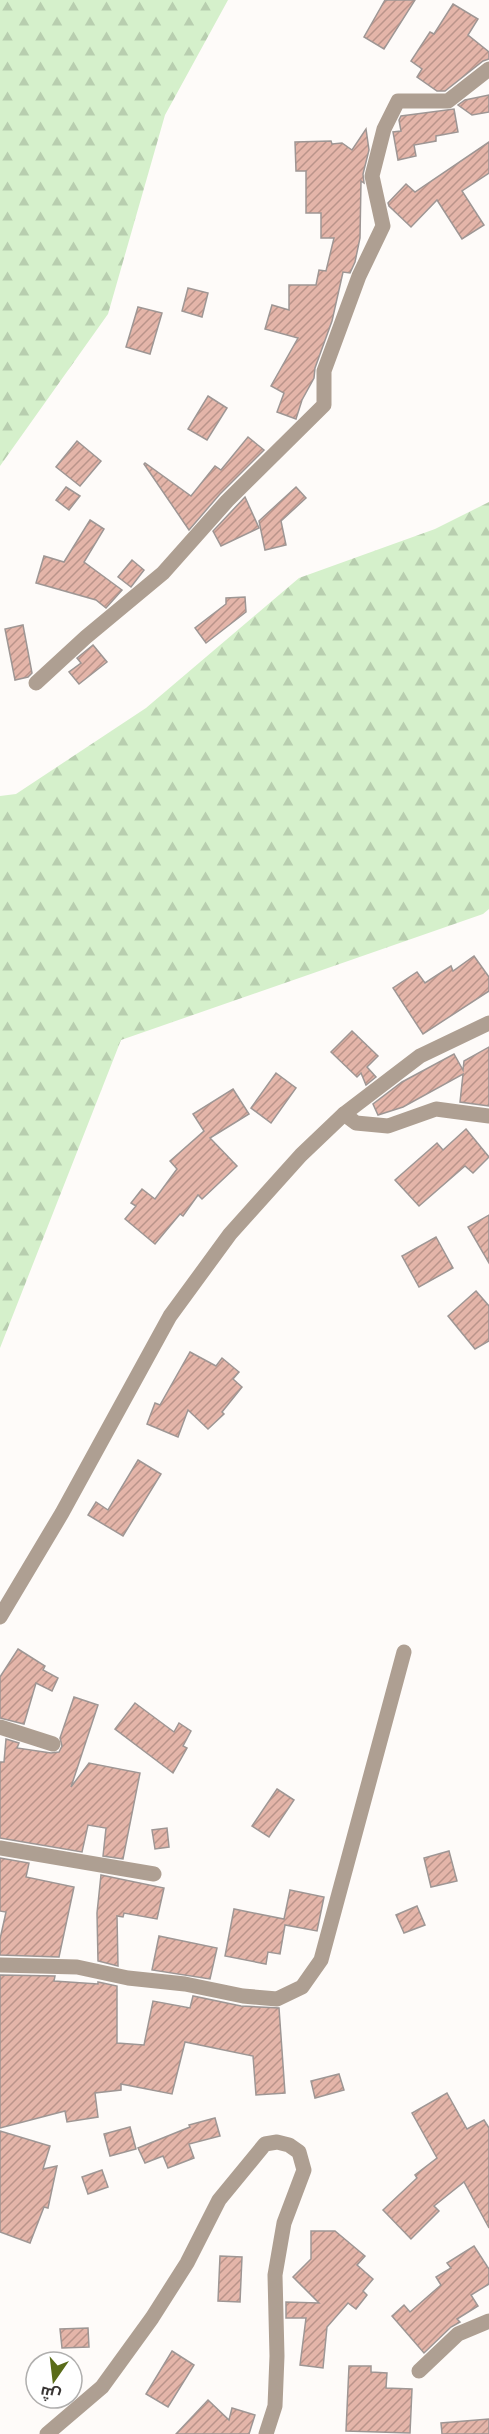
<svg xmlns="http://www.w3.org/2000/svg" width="489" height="2434" viewBox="0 0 489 2434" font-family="Roboto,Cairo,sans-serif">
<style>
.forest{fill:url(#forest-firs)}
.building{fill:url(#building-hatch);stroke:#9e9694;stroke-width:1.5}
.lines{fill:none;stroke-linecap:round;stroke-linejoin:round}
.minor{stroke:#ae9f92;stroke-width:15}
.tertiary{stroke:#ae9f92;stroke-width:15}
</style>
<defs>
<pattern id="forest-firs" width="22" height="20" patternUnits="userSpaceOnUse" patternTransform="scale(1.5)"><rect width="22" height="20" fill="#d5f0cb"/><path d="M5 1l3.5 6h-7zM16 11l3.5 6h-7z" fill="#b8ceaf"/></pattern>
<pattern id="building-hatch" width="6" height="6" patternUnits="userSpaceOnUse" patternTransform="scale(1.5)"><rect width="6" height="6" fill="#e4b5a9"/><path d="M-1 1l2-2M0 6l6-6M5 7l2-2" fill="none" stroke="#ba948a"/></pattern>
</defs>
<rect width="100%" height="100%" fill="#fefbf9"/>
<g class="forest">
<polygon points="0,0 228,0 165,115 108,314 0,466"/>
<polygon points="489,502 489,909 483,914 121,1040 0,1348 0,796 16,794 146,708 299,578 435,529"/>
</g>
<g class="building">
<polygon points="385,0 415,0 384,49 364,37"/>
<polygon points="453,4 478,19 468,35 489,52 489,59 483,61 445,91 437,91 417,77 422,69 411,61 430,32 434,34"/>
<polygon points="489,95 489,112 472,115 458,105 465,100"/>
<polygon points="454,109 458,132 436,136 436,141 414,145 416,156 398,160 393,132 401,131 399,120 401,116"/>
<polygon points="366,129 369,150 363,174 364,183 361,181 360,238 355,262 350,273 343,272 332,321 315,368 314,378 302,400 296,419 277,412 284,393 271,386 298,338 265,329 272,305 289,310 289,285 316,285 319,270 326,271 334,238 321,238 321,213 306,213 306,171 296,171 295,142 331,141 332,144 342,143 352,150"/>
<polygon points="489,142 489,173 462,191 484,225 462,239 437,200 411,227 389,206 388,203 406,184 415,192"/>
<polygon points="188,288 208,293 202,317 182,311"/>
<polygon points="138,307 162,313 150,354 126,347"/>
<polygon points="208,396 227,408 207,440 188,429"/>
<polygon points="248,437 264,450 220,494 189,530 144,464 145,463 191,496 215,466 221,470"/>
<polygon points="77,441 101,461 80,486 56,467"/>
<polygon points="66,487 80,496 69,510 56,500"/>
<polygon points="296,487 306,498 281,521 286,545 265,550 259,521"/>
<polygon points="245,497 259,528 221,546 213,531"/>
<polygon points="90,520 104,529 84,562 122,590 106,608 96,600 36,583 44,556 64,562"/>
<polygon points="132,560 144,570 131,587 118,577"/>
<polygon points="245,597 246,612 206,643 195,628 226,604 226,598"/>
<polygon points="23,625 32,673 28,677 15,680 5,629"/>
<polygon points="93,645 107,662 79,684 69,672 81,663 77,658"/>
<polygon points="474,956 489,977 489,991 423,1034 393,988 417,972 425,983 451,966 453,971"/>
<polygon points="352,1031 378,1056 367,1067 376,1077 366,1085 361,1073 357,1077 331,1052"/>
<polygon points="489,1047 489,1106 460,1102 463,1074 403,1107 378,1115 373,1104 402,1082 454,1054 463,1070 464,1061"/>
<polygon points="276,1073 296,1088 271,1123 251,1108"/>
<polygon points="233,1089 249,1114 210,1138 237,1166 202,1199 198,1195 183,1216 180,1214 155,1244 125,1219 136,1206 131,1203 142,1189 155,1199 177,1169 170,1161 204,1131 193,1114"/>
<polygon points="466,1129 489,1157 473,1173 465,1166 419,1206 395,1180 437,1143 443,1150"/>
<polygon points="489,1215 489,1263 468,1227"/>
<polygon points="436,1237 453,1268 419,1287 402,1256"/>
<polygon points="476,1291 489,1306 489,1341 475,1349 448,1316"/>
<polygon points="190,1352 216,1366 222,1358 239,1372 233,1379 242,1387 222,1412 224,1414 208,1429 188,1410 178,1437 147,1424 155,1403 160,1405"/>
<polygon points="138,1460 161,1474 123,1536 88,1515 96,1502 108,1510"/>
<polygon points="18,1649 45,1666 43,1670 58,1678 52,1691 36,1683 24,1724 0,1718 0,1677"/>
<polygon points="74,1697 98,1705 71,1787 89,1763 140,1773 123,1859 103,1856 106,1828 88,1825 82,1852 0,1838 0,1762 4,1762 6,1739 19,1743 17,1748 51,1753 59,1752 62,1746 60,1738"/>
<polygon points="135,1703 174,1732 179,1723 191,1731 183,1746 187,1748 173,1773 115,1729"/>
<polygon points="277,1789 294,1800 269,1837 252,1826"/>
<polygon points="167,1828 169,1847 155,1849 152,1830"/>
<polygon points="449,1851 457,1881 431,1887 424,1858"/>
<polygon points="0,1858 29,1863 26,1877 74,1887 59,1957 0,1955 0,1939 6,1912 0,1911"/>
<polygon points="101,1875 164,1888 157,1919 124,1913 123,1917 117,1916 118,1966 98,1961 97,1913"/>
<polygon points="290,1890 324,1897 317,1931 285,1925 280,1954 268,1952 266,1964 225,1956 234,1909 284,1919"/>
<polygon points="417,1906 425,1925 404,1933 396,1915"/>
<polygon points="159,1936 217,1948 210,1979 152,1970"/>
<polygon points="0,1975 55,1976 54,1981 98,1984 98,1982 117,1986 117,2043 144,2045 153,2001 190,2008 193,1996 241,2006 279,2008 285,2093 256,2095 253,2056 185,2042 172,2094 121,2084 121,2090 95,2093 98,2117 67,2122 65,2111 0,2128"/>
<polygon points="339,2074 344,2090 315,2098 311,2081"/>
<polygon points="447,2093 467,2129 484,2120 489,2128 489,2228 464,2182 434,2206 439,2211 411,2239 383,2210 417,2178 415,2175 437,2158 412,2113"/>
<polygon points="215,2118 220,2136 189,2144 194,2158 168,2168 163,2156 145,2163 138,2148 190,2127 189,2125"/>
<polygon points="130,2127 136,2149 110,2156 104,2134"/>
<polygon points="0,2131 50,2146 43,2169 57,2166 48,2208 44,2207 30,2243 0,2232"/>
<polygon points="102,2170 108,2187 88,2194 82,2177"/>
<polygon points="311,2231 335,2231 365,2256 357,2265 373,2279 363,2291 367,2295 356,2309 348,2303 327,2327 323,2368 300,2365 306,2318 286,2318 286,2302 319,2303 293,2277 311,2259"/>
<polygon points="474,2246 489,2269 489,2284 471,2295 478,2306 457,2319 460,2322 451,2327 424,2353 392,2316 404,2305 410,2312 441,2285 436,2277 451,2268 447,2263"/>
<polygon points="220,2256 242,2257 240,2302 218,2301"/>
<polygon points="88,2328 89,2347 62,2348 60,2329"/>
<polygon points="172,2351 194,2365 168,2407 146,2394"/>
<polygon points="349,2366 371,2366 371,2372 387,2373 386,2388 412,2389 410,2433 346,2431"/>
<polygon points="208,2400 229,2420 232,2408 255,2415 249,2434 176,2434"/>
<polygon points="489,2419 489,2434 442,2434 441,2423"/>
</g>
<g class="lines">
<g class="minor">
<polyline points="36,683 86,637 163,573 227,501 324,405 324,371 359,276 383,226 372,176 384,129 398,101 448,101 489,69"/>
<polyline points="344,1114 356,1123 388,1126 436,1109 489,1116"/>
<polyline points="0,1617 62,1513 170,1316 230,1234 301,1155 344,1114 420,1056 489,1023"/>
<polyline points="0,1727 53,1744"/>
<polyline points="0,1848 154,1874"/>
<polyline points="0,1965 77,1967 128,1978 185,1984 243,1996 277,1999 302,1987 321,1960 404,1652"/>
<polyline points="419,2371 458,2334 489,2321"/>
</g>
<polyline class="tertiary" points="47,2434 102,2387 152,2318 187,2263 219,2200 265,2144 277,2142 289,2145 299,2152 304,2170 284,2223 275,2275 277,2356 275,2406 266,2434"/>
</g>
<g transform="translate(54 2380) rotate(194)"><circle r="28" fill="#ffffff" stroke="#b0afae" stroke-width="1.5"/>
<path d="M0-4.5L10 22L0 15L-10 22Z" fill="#5a6c19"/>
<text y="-9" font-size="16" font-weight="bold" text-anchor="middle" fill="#393634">ش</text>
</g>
</svg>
